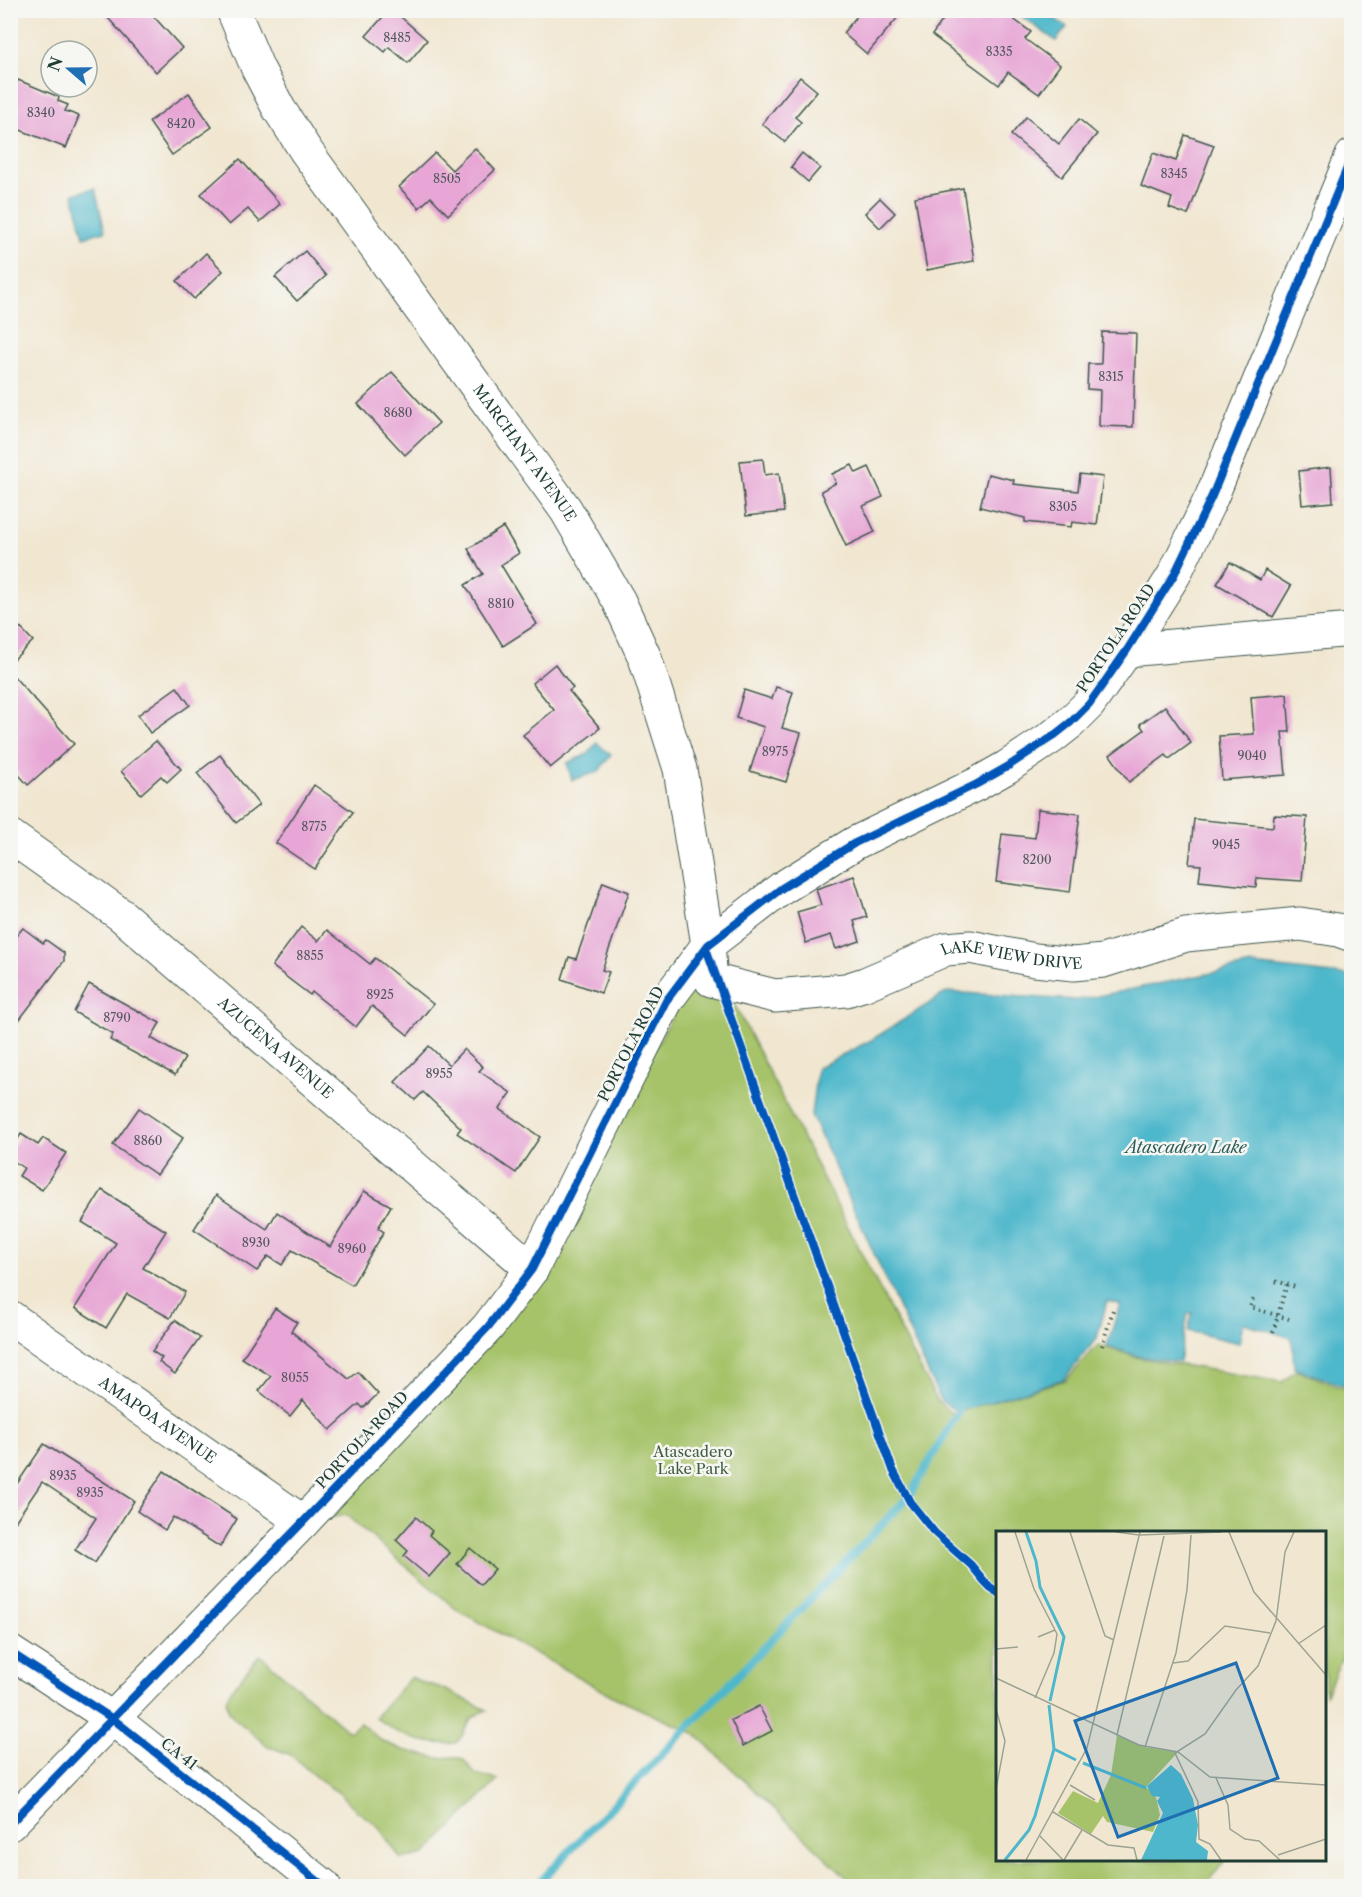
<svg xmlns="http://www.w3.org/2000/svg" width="1362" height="1897" viewBox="0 0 1362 1897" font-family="'Libre Caslon Text',serif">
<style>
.green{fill:#a6c369;stroke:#62804e;stroke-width:1.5}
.water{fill:#4eb7cb;stroke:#367a80;stroke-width:1.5}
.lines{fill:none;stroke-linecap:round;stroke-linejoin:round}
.stream{stroke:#4eb7cb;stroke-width:8}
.building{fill:#e7a6d5}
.minor-casing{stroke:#3e564c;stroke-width:35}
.major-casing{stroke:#3e564c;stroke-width:35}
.path{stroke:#3e564c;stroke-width:4;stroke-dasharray:1.5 4.5;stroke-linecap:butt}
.minor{stroke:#fff;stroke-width:33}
.major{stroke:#fff;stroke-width:33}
.cycleway-casing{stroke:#f6f6f2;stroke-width:11}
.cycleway{stroke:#0057b8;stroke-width:8}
.labels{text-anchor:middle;stroke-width:5;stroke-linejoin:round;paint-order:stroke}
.number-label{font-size:12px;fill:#51575c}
.street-label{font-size:15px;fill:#1f3d34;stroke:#f6f6f2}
.park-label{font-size:15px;fill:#415e41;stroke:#f6f6f2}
.water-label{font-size:16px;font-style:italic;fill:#2b5c5a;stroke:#f6f6f2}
.inset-river{fill:none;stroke:#4eb7cb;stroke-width:3}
.inset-road{fill:none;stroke:#9da392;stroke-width:1.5}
.view{fill:#1f6fb2;fill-opacity:0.15;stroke:#1f6fb2;stroke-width:3}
.inset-edge{fill:none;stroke:#1f3d34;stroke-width:3}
</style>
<rect width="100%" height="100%" fill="#f6f6f2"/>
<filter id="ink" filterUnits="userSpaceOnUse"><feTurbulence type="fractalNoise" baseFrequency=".0167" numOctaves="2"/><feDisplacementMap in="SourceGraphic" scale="12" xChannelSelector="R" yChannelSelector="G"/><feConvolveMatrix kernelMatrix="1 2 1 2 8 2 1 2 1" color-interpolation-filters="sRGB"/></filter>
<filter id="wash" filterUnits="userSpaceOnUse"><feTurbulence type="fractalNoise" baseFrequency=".008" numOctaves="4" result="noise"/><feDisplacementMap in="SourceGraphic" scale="24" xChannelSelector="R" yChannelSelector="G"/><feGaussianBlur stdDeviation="1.35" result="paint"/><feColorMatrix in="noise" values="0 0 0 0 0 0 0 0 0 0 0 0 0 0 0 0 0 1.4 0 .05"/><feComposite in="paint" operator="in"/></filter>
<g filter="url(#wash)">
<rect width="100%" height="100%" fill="#f1e7d1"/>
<g class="green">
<polygon points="707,951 937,1401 951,1413 1066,1380 1098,1345 1140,1358 1282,1382 1296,1370 1351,1391 1351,1637 1325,1696 1324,1532 998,1532 998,1860 1225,1860 1206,1886 856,1886 694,1733 620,1700 457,1610 346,1515 303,1522 538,1267"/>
<polygon points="260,1655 348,1731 351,1731 360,1723 382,1741 403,1750 437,1758 457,1757 464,1760 475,1774 498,1780 425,1854 401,1859 377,1825 357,1811 341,1794 319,1780 291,1755 268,1746 233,1717 228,1709 226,1699 231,1690"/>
<path d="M411,1677L423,1683L439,1687L487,1710C461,1720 471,1729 456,1743C426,1746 397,1736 375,1717Z"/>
</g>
<g class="water">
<polygon points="1014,11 1043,11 1067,27 1056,41"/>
<polygon points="95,188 105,231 84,237 73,194"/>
<polygon points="597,743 611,755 598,772 572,780 567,763 588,754"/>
<polygon points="1252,965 1351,976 1351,1388 1294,1368 1292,1338 1243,1323 1239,1343 1188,1331 1192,1313 1188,1313 1179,1362 1138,1356 1107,1346 1120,1304 1107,1301 1097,1338 1064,1379 958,1412 941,1401 811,1115 817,1068 873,1039 947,992 1078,1000"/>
</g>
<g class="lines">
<polyline class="stream" points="536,1886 910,1495 958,1412"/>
</g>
<g id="blocks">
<g class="building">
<polygon points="101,10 148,10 182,48 156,72"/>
<polygon points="389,10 393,10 427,40 408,63 389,47 385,52 366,36"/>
<polygon points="862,10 904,10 867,54 843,33"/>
<polygon points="950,10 1001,10 1031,32 1025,39 1060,65 1039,94 1008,72 999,85 932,35"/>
<polygon points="800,77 817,91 795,117 801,122 785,142 762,124"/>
<polygon points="18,80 59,97 58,101 68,105 65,111 79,116 66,148 10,126 10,99"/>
<polygon points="189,93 212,127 172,155 149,122"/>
<polygon points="1026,117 1059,144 1079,119 1097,134 1062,177 1011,135"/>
<polygon points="1185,135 1214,145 1188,215 1169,208 1172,198 1141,186 1153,153 1176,161"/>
<polygon points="475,148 495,170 448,215 431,197 419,208 399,187 435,153 452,170"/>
<polygon points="802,153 820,168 808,182 791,167"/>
<polygon points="240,159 280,204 260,222 248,209 229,225 201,194"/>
<polygon points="963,188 974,261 927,270 915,197"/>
<polygon points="880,198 895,213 880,228 865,213"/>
<polygon points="305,251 326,276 297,301 275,277"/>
<polygon points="206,253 223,271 194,299 177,281"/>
<polygon points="1102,332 1136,333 1133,427 1099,426 1100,390 1087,389 1088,364 1101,364"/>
<polygon points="392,372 439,423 405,455 358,404"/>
<polygon points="763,459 765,475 779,473 784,512 746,516 740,461"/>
<polygon points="852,465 856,473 869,467 883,497 863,506 875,532 846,546 821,491 836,483 832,474"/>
<polygon points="1331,467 1333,502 1302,505 1299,471"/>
<polygon points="988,474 1014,480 1013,484 1078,491 1080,474 1103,477 1097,525 1072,522 1071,527 1025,522 1025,518 980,507"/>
<polygon points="503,527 519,553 501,565 537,624 503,646 465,585 483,574 468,549"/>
<polygon points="1230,562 1260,580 1265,570 1291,586 1273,617 1217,584"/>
<polygon points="10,617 33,641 10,663"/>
<polygon points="555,664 573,688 569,691 600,728 550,768 523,735 554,710 532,683"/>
<polygon points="10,672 74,744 28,785 10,765"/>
<polygon points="177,687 190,705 150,733 138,715"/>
<polygon points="776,687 793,692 782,728 801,733 786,782 750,771 764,727 736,718 744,690 772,699"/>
<polygon points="1287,694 1290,732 1282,732 1286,775 1222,780 1219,736 1254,734 1251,697"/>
<polygon points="1165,706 1191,743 1169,759 1166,755 1129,782 1110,755 1144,730 1140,724"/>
<polygon points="156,741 181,769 167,782 161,776 141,794 121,771"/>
<polygon points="220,755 259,805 236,823 197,773"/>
<polygon points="314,785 353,812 315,869 276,843"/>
<polygon points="1038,809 1080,814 1070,892 996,882 1002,834 1035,838"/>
<polygon points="1274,815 1307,817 1302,881 1257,878 1256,887 1199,881 1201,865 1189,864 1194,819 1273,827"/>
<polygon points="854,876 867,917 854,921 860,941 836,949 831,935 806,943 797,912 821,905 816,889"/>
<polygon points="603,882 629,892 602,970 609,972 601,993 562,979 569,957 576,959"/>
<polygon points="301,927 318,941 327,930 370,964 375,958 433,1004 408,1035 372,1006 356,1027 312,992 310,995 272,966"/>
<polygon points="23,928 43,943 46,940 64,953 64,961 10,1032 10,943"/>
<polygon points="89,984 160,1023 151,1038 185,1058 175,1075 110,1040 113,1034 74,1012"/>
<polygon points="429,1046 449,1065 464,1049 483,1067 479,1071 511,1093 500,1109 540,1137 516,1173 457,1133 461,1128 423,1092 415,1100 395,1082"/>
<polygon points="139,1108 183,1138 157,1175 113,1145"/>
<polygon points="21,1134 38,1145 43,1138 66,1153 42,1190 19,1176 24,1168 10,1159 10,1151"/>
<polygon points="102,1190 166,1231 143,1268 185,1292 170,1318 127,1294 106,1328 75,1308 116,1243 82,1222"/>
<polygon points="364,1191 391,1206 378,1228 384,1232 352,1285 292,1250 282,1265 268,1256 257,1271 194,1229 216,1195 267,1229 277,1212 330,1247"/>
<polygon points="275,1308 297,1322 291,1331 349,1379 358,1372 378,1394 363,1408 359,1404 330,1430 303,1400 290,1416 259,1391 271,1376 242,1358"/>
<polygon points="175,1320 200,1338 175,1374 159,1362 162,1358 152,1351"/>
<polygon points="44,1444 134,1501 95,1563 75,1550 96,1518 42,1482 10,1529 10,1494"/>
<polygon points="164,1471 237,1519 220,1547 173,1517 165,1530 137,1511"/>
<polygon points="416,1517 432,1531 429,1535 450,1553 429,1577 404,1556 408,1551 396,1540"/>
<polygon points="470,1548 495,1569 481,1585 457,1564"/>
<polygon points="759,1706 772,1731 743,1746 731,1720"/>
</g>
</g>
</g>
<g filter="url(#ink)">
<use href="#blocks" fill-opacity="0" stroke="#3e564c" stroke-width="1.5"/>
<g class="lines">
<g class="minor-casing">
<g id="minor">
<path id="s1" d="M233,10L258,69L279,109L306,151L566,510L619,601L645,658L680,769L708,945L711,980L775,996L846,990L865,984L946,949L970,947L1035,960L1074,964L1103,961L1186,935L1300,924L1338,930L1352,935"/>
<polyline points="1127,650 1352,630"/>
<path id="s2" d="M10,836L121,915L532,1269"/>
<path id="s3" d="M10,1317L303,1522"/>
<polyline points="10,1824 303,1522 488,1327 532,1269 666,1001 708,945 782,888 855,843 977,784 1007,767 1052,737 1071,722 1089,704 1127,650 1174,575 1212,496 1352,156"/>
</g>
</g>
<g class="major-casing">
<polyline id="major" points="10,1652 113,1719 324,1886"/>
</g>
<g class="path">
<polyline points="1287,1284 1298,1288"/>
<polyline points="1253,1299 1250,1307 1289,1319"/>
<polyline points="1273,1332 1287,1284 1274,1281"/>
<polyline points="1102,1346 1114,1307"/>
</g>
<use href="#minor" class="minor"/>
<use href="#major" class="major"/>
<g class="cycleway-casing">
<g id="cycleway">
<polyline points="707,951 893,1470 910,1502 935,1533 971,1565 990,1588 998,1593"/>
<polyline points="10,1652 113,1719 324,1886"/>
<polyline points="10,1824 303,1522 488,1327 532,1269 666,1001 708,945 782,888 855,843 977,784 1007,767 1052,737 1071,722 1089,704 1127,650 1174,575 1212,496 1352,156"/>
</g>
</g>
<use href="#cycleway" class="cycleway"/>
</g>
</g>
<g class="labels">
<g class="number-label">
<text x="397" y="42">8485</text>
<text x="999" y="56">8335</text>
<text x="41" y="117">8340</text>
<text x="181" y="128">8420</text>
<text x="1174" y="178">8345</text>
<text x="447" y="183">8505</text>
<text x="1111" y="381">8315</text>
<text x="398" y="417">8680</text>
<text x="1063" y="511">8305</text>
<text x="501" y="608">8810</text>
<text x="775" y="756">8975</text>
<text x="1252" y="760">9040</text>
<text x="314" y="831">8775</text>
<text x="1226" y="849">9045</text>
<text x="1037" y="864">8200</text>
<text x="310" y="960">8855</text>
<text x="380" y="999">8925</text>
<text x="117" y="1022">8790</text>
<text x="439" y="1078">8955</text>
<text x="148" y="1145">8860</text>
<text x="256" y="1247">8930</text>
<text x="352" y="1253">8960</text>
<text x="295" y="1382">8055</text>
<text x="63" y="1480">8935</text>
<text x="90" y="1497">8935</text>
</g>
<g class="street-label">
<text dy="5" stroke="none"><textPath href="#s1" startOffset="532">MARCHANT AVENUE</textPath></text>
<text transform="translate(1116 638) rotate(-56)" y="5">PORTOLA ROAD</text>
<text dy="5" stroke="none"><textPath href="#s1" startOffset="1412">LAKE VIEW DRIVE</textPath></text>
<text transform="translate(631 1044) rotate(-63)" y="5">PORTOLA ROAD</text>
<text dy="5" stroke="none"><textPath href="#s2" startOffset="340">AZUCENA AVENUE</textPath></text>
<text dy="5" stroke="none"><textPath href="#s3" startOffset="180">AMAPOA AVENUE</textPath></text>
<text transform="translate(362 1440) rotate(-47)" y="5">PORTOLA ROAD</text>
<text transform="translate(179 1754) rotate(38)" y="5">CA 41</text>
</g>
<g class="park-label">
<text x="693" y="1457">Atascadero<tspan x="693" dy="17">Lake Park</tspan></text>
</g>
<g class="water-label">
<text x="1186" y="1153">Atascadero Lake</text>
</g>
</g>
<g transform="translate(996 1531)">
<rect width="330" height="330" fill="#f1e7d1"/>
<path d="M121,204L149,216L182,221L150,256L160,266L164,284L157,301L111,291L107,285L95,303L62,282L77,260L102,272L115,244Z" fill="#a6c369"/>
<path d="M175,234L185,243L197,268L202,294L200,311L212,320L211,329H145L167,282L161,270L164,266L156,265L151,255Z" fill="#4eb7cb"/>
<path class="inset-river" d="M30,1L40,30L44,56L68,106L54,170M58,218L80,229M87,232L150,257M9,329L33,299L39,285L58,218L53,174"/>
<path class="inset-road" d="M19,1L38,58L61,103L58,122L39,167M74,1L109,105L118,109M120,1L143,4M233,1L258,61L330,144M143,4L226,1M42,106L59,99M302,113L330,94M0,118L22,116M177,132L192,130L229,95L274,102M0,147L143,214L182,221L214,246L330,254M0,178L9,210L0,258M121,204L168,5M149,216L180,122L191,59L195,4M220,247L232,274L234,298L249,308L263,310L284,329M74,254L99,269M57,281L112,314L138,317L141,329M44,305L67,329M282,324L330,308M30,329L91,217L144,1M68,329L86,299M225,329L214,313L203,308L202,271L179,222L209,203L240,159L262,135L280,90L289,21L298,1"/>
<path class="view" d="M240,132L282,247L122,306L79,190Z"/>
<rect width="330" height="330" class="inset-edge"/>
</g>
<rect width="1362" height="1897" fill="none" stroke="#f6f6f2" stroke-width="36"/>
<g transform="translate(69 69) rotate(290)"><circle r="28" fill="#f6f6f2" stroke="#a0aca6" stroke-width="1.5"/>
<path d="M0-4.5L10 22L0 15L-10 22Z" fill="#1f6fb2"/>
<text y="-9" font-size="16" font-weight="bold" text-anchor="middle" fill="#1f3d34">N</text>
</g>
</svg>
